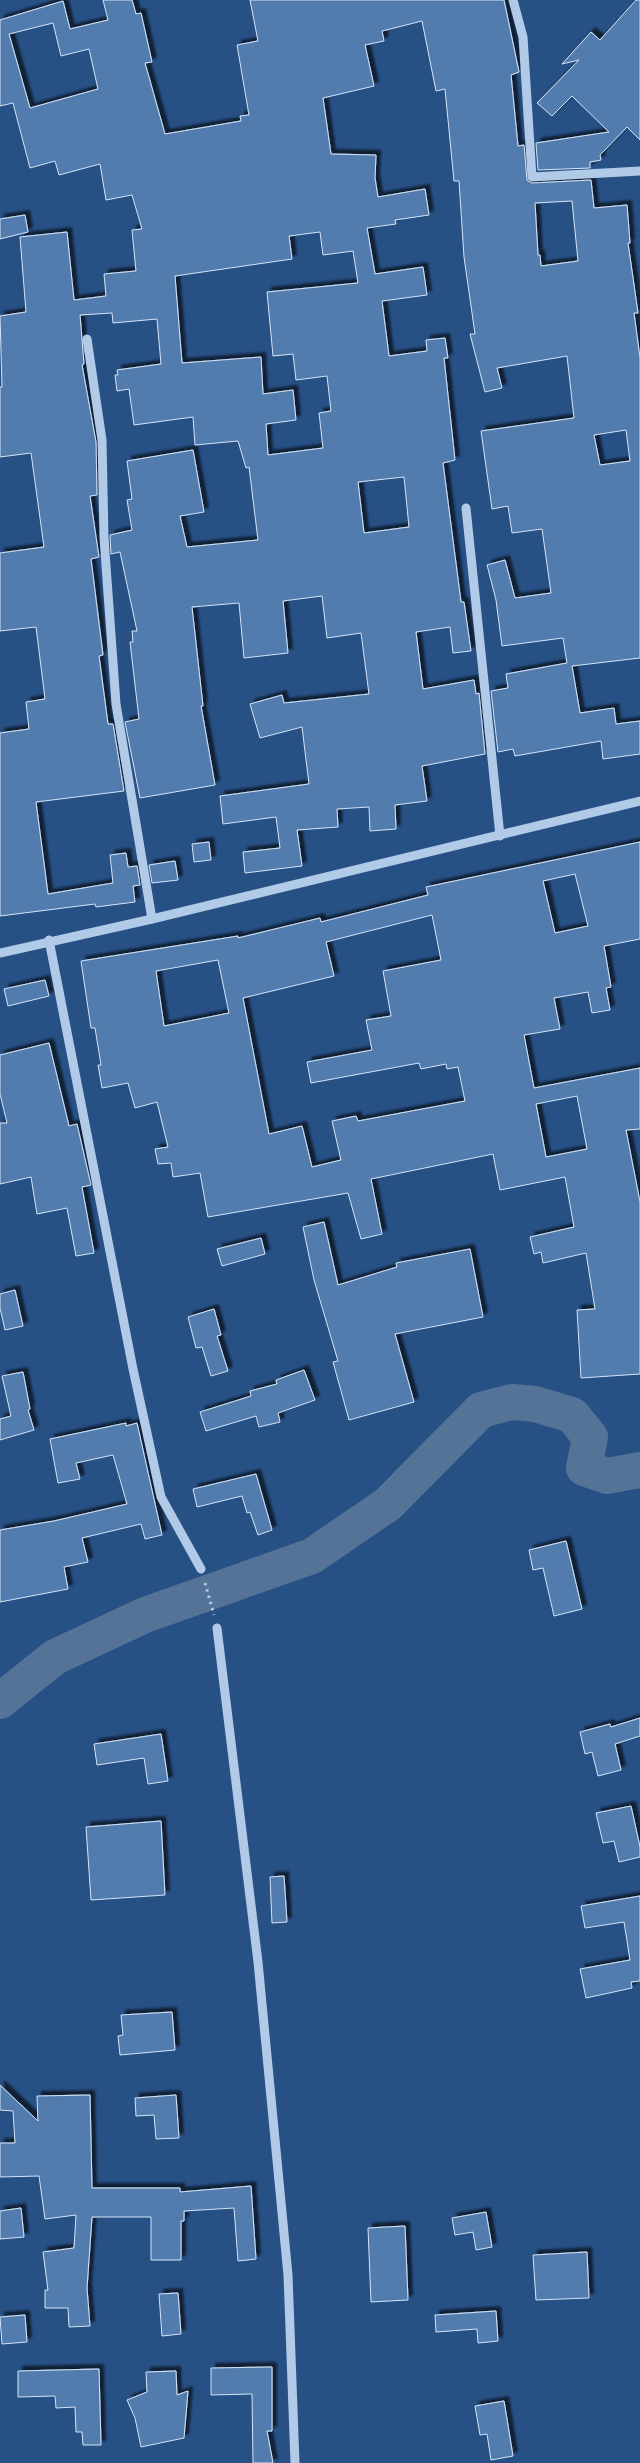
<svg xmlns="http://www.w3.org/2000/svg" width="640" height="2463" viewBox="0 0 640 2463" font-family="'Work Sans',sans-serif">
<style>
.lines{fill:none;stroke-linecap:round;stroke-linejoin:round}
.river{stroke:#557297;stroke-width:36}
.building{fill:#537cae;stroke:#d5e4f6;fill-rule:evenodd;filter:url(#shadow)}
.path{stroke:#b1cae8;stroke-width:3;stroke-dasharray:2.5 4;stroke-linecap:butt}
.minor{stroke:#b1cae8;stroke-width:9}
</style>
<defs>
<filter id="shadow"><feDropShadow dx="4.5" dy="-4.5" stdDeviation="1" flood-color="#0009"/></filter>
</defs>
<rect width="100%" height="100%" fill="#275085"/>
<g class="lines">
<polyline class="river" points="0,1701 55,1657 145,1615 312,1556 388,1504 481,1410 512,1402 535,1404 572,1415 590,1437 584,1468 607,1476 640,1470"/>
</g>
<g class="building">
<path d="M103,0H132L136,14L141,13L152,62L145,63L165,134L241,121L240,116L249,115L237,45L258,41L250,0H504L519,72L511,75L518,146L524,145L527,180L532,183L591,180L594,208L627,205L630,243H628L638,313H634L640,358V658L572,666L580,713L614,708L616,724L640,721V754L603,759L601,741L515,756L513,749L498,752L491,691L508,688L506,674L567,663L563,638L502,646L496,600L487,565L505,560L515,598L551,593L542,529L512,533L508,506L492,509L481,431L574,418L567,356L497,368L502,388L485,392L470,334H475L464,257L459,181H454L445,89L436,91L422,21L382,31L384,41L365,45L374,86L323,98L331,154L376,155L375,178L378,197L425,189L429,215L395,220L396,224L367,228L375,274L423,267L427,295L382,301L389,356L427,351L426,340L445,338L448,358H444L455,460L443,463L461,602H464L471,651L453,653L450,627L416,632L423,689L474,680L476,694L479,693L485,754L422,766L427,801L395,805L396,829L370,831L369,807L337,809L338,827L297,830L302,866L245,873L243,852L280,848L276,817L223,824L220,796L309,784L302,727L260,738L250,704L282,695L284,703L369,694L361,633L327,638L322,596L283,601L288,653L244,658L239,603L192,607L203,706H201L215,785L140,798L125,722L139,719L130,642H133L132,631H137L120,552L111,554L110,538V535L132,530L127,500L132,499L127,461L193,450L204,512L180,516L187,547L258,540L249,467L246,468L238,441L195,445L193,417L134,425L129,389L117,391L115,375H118L117,370L161,364L157,319L113,323L112,313L80,315L84,364L82,365L96,442L97,495L90,496L99,557L91,559L103,655L99,656L108,724H113L124,791L36,802L48,894L113,883L110,855L126,853L128,867L137,866L140,885L133,886L135,902L96,907L95,904L0,916V733L29,729L26,702L45,699L36,627L0,631V553L44,547L31,453L0,457V387H2L0,316L26,312L20,237L67,232L74,300L106,296L104,274L136,271L132,230L142,229L132,195L106,200L100,164L59,175L55,161L30,168L13,103L0,106V20L63,1L70,29L108,20ZM53,23L61,56L89,49L98,89L30,108L9,34ZM572,201L578,261L541,266L540,255H538L535,203ZM320,232L323,255L353,251L358,283L267,292L273,356L293,354L296,380L327,376L331,411L319,413L323,448L268,455L266,424L296,420L293,390L263,394L261,357L182,363L175,276L292,259L289,236ZM626,430L630,461L600,465L594,435ZM404,477L409,527L364,533L358,482Z"/>
<polygon points="636,0 640,0 640,140 627,127 600,155 601,160 590,162 590,168 538,170 536,143 609,132 572,96 552,116 537,103 579,60 562,64 591,32 600,40"/>
<polygon points="25,215 28,232 0,239 0,219"/>
<polygon points="209,842 211,860 194,862 192,844"/>
<path d="M640,842V939L604,946L611,987L606,988L610,1010L592,1013L588,992L554,998L560,1029L524,1035L534,1088L640,1068V1129L626,1130L640,1202V1374L581,1378L577,1310L595,1309L586,1253L543,1263L541,1252L534,1254L530,1237L574,1227L565,1177L500,1190L493,1154L371,1179L382,1234L361,1239L348,1193L208,1217L200,1173L173,1177L171,1163L158,1164L155,1149L168,1147L157,1102L135,1108L128,1083L102,1088L98,1065H101L95,1028H91L81,961L238,936V938L320,918L321,922L428,895L426,887ZM575,874L588,926L555,933L543,881ZM432,915L441,960L383,971L391,1016L366,1020L372,1050L307,1062L311,1083L419,1063L421,1069L446,1064L447,1069L458,1067L465,1101L358,1121L356,1116L332,1121L341,1160L312,1167L302,1126L269,1134L243,998L334,976L326,942ZM218,960L229,1013L164,1026L156,971ZM577,1096L587,1149L546,1157L536,1104Z"/>
<polygon points="175,861 178,880 152,883 149,865"/>
<polygon points="45,980 49,996 8,1006 4,989"/>
<polygon points="49,1043 69,1126 77,1124 91,1185 82,1187 94,1253 76,1256 67,1208 37,1214 31,1177 0,1184 0,1123 7,1123 0,1094 0,1055"/>
<polygon points="324,1222 338,1285 397,1267 396,1263 470,1249 483,1317 395,1334 414,1402 349,1420 333,1362 338,1361 314,1280 303,1227"/>
<polygon points="261,1238 265,1254 222,1266 217,1249"/>
<polygon points="15,1290 23,1326 5,1330 0,1308 0,1294"/>
<polygon points="214,1309 221,1335 217,1336 228,1371 211,1376 202,1347 196,1348 188,1317"/>
<polygon points="304,1370 315,1400 278,1413 280,1422 259,1427 256,1416 206,1431 200,1412 251,1396 250,1391 277,1384 276,1380"/>
<polygon points="23,1372 30,1409 28,1410 34,1430 0,1440 0,1419 11,1416 2,1376"/>
<polygon points="126,1423 126,1426 137,1423 162,1535 145,1539 141,1524 82,1538 88,1562 64,1567 68,1589 0,1602 0,1530 54,1521 127,1504 113,1455 76,1463 80,1479 58,1483 50,1439"/>
<polygon points="256,1474 272,1530 258,1535 250,1512 247,1513 242,1496 197,1507 193,1489"/>
<polygon points="566,1541 582,1609 554,1616 543,1568 533,1570 529,1550"/>
<polygon points="640,1718 640,1736 615,1744 621,1770 598,1776 592,1752 585,1754 580,1732 610,1724 611,1727"/>
<polygon points="161,1734 168,1781 148,1784 144,1758 97,1765 94,1744"/>
<polygon points="631,1806 640,1847 640,1857 619,1862 614,1841 603,1843 596,1813"/>
<polygon points="161,1821 165,1895 91,1900 86,1827"/>
<polygon points="284,1876 287,1922 272,1923 270,1877"/>
<polygon points="640,1896 640,1981 631,1982 632,1988 586,1998 580,1969 630,1960 624,1922 585,1928 581,1906"/>
<polygon points="172,2012 175,2050 120,2055 118,2036 123,2035 121,2015"/>
<polygon points="0,2085 38,2121 37,2096 90,2095 92,2188 180,2188 180,2192 251,2186 256,2259 238,2261 234,2208 184,2211 184,2221 181,2221 181,2260 151,2260 151,2217 92,2217 87,2288 90,2326 69,2327 68,2308 45,2308 45,2290 48,2290 43,2252 74,2248 76,2215 45,2219 39,2176 0,2177 0,2143 15,2143 13,2111 0,2110"/>
<polygon points="176,2095 179,2138 156,2139 154,2115 136,2116 135,2098"/>
<polygon points="21,2208 24,2237 0,2239 0,2211"/>
<polygon points="486,2212 492,2247 476,2250 473,2232 455,2235 452,2218"/>
<polygon points="405,2226 408,2300 371,2302 368,2228"/>
<polygon points="587,2252 589,2298 536,2300 533,2255"/>
<polygon points="178,2293 181,2334 162,2336 159,2294"/>
<polygon points="496,2311 498,2341 478,2343 477,2329 436,2332 435,2315"/>
<polygon points="25,2315 27,2342 2,2344 0,2317"/>
<polygon points="272,2367 272,2431 267,2431 273,2463 253,2463 252,2394 211,2395 211,2368"/>
<polygon points="99,2369 101,2445 83,2445 82,2432 76,2432 75,2407 56,2408 55,2396 18,2397 18,2371"/>
<polygon points="176,2371 177,2395 188,2391 184,2438 141,2447 135,2418 127,2400 147,2392 146,2372"/>
<polygon points="504,2401 513,2456 491,2460 487,2434 480,2435 475,2406"/>
</g>
<g class="lines">
<polyline class="path" points="205,1583 214,1615"/>
<g class="minor">
<polyline points="513,0 523,37 532,177 640,171"/>
<polyline points="87,339 102,440 104,538 116,704 152,919"/>
<polyline points="466,508 500,836"/>
<polyline points="49,940 133,1369 161,1497 201,1569"/>
<polyline points="0,953 152,919 640,801"/>
<polyline points="217,1628 258,1962 288,2275 295,2463"/>
</g>
</g>
</svg>
